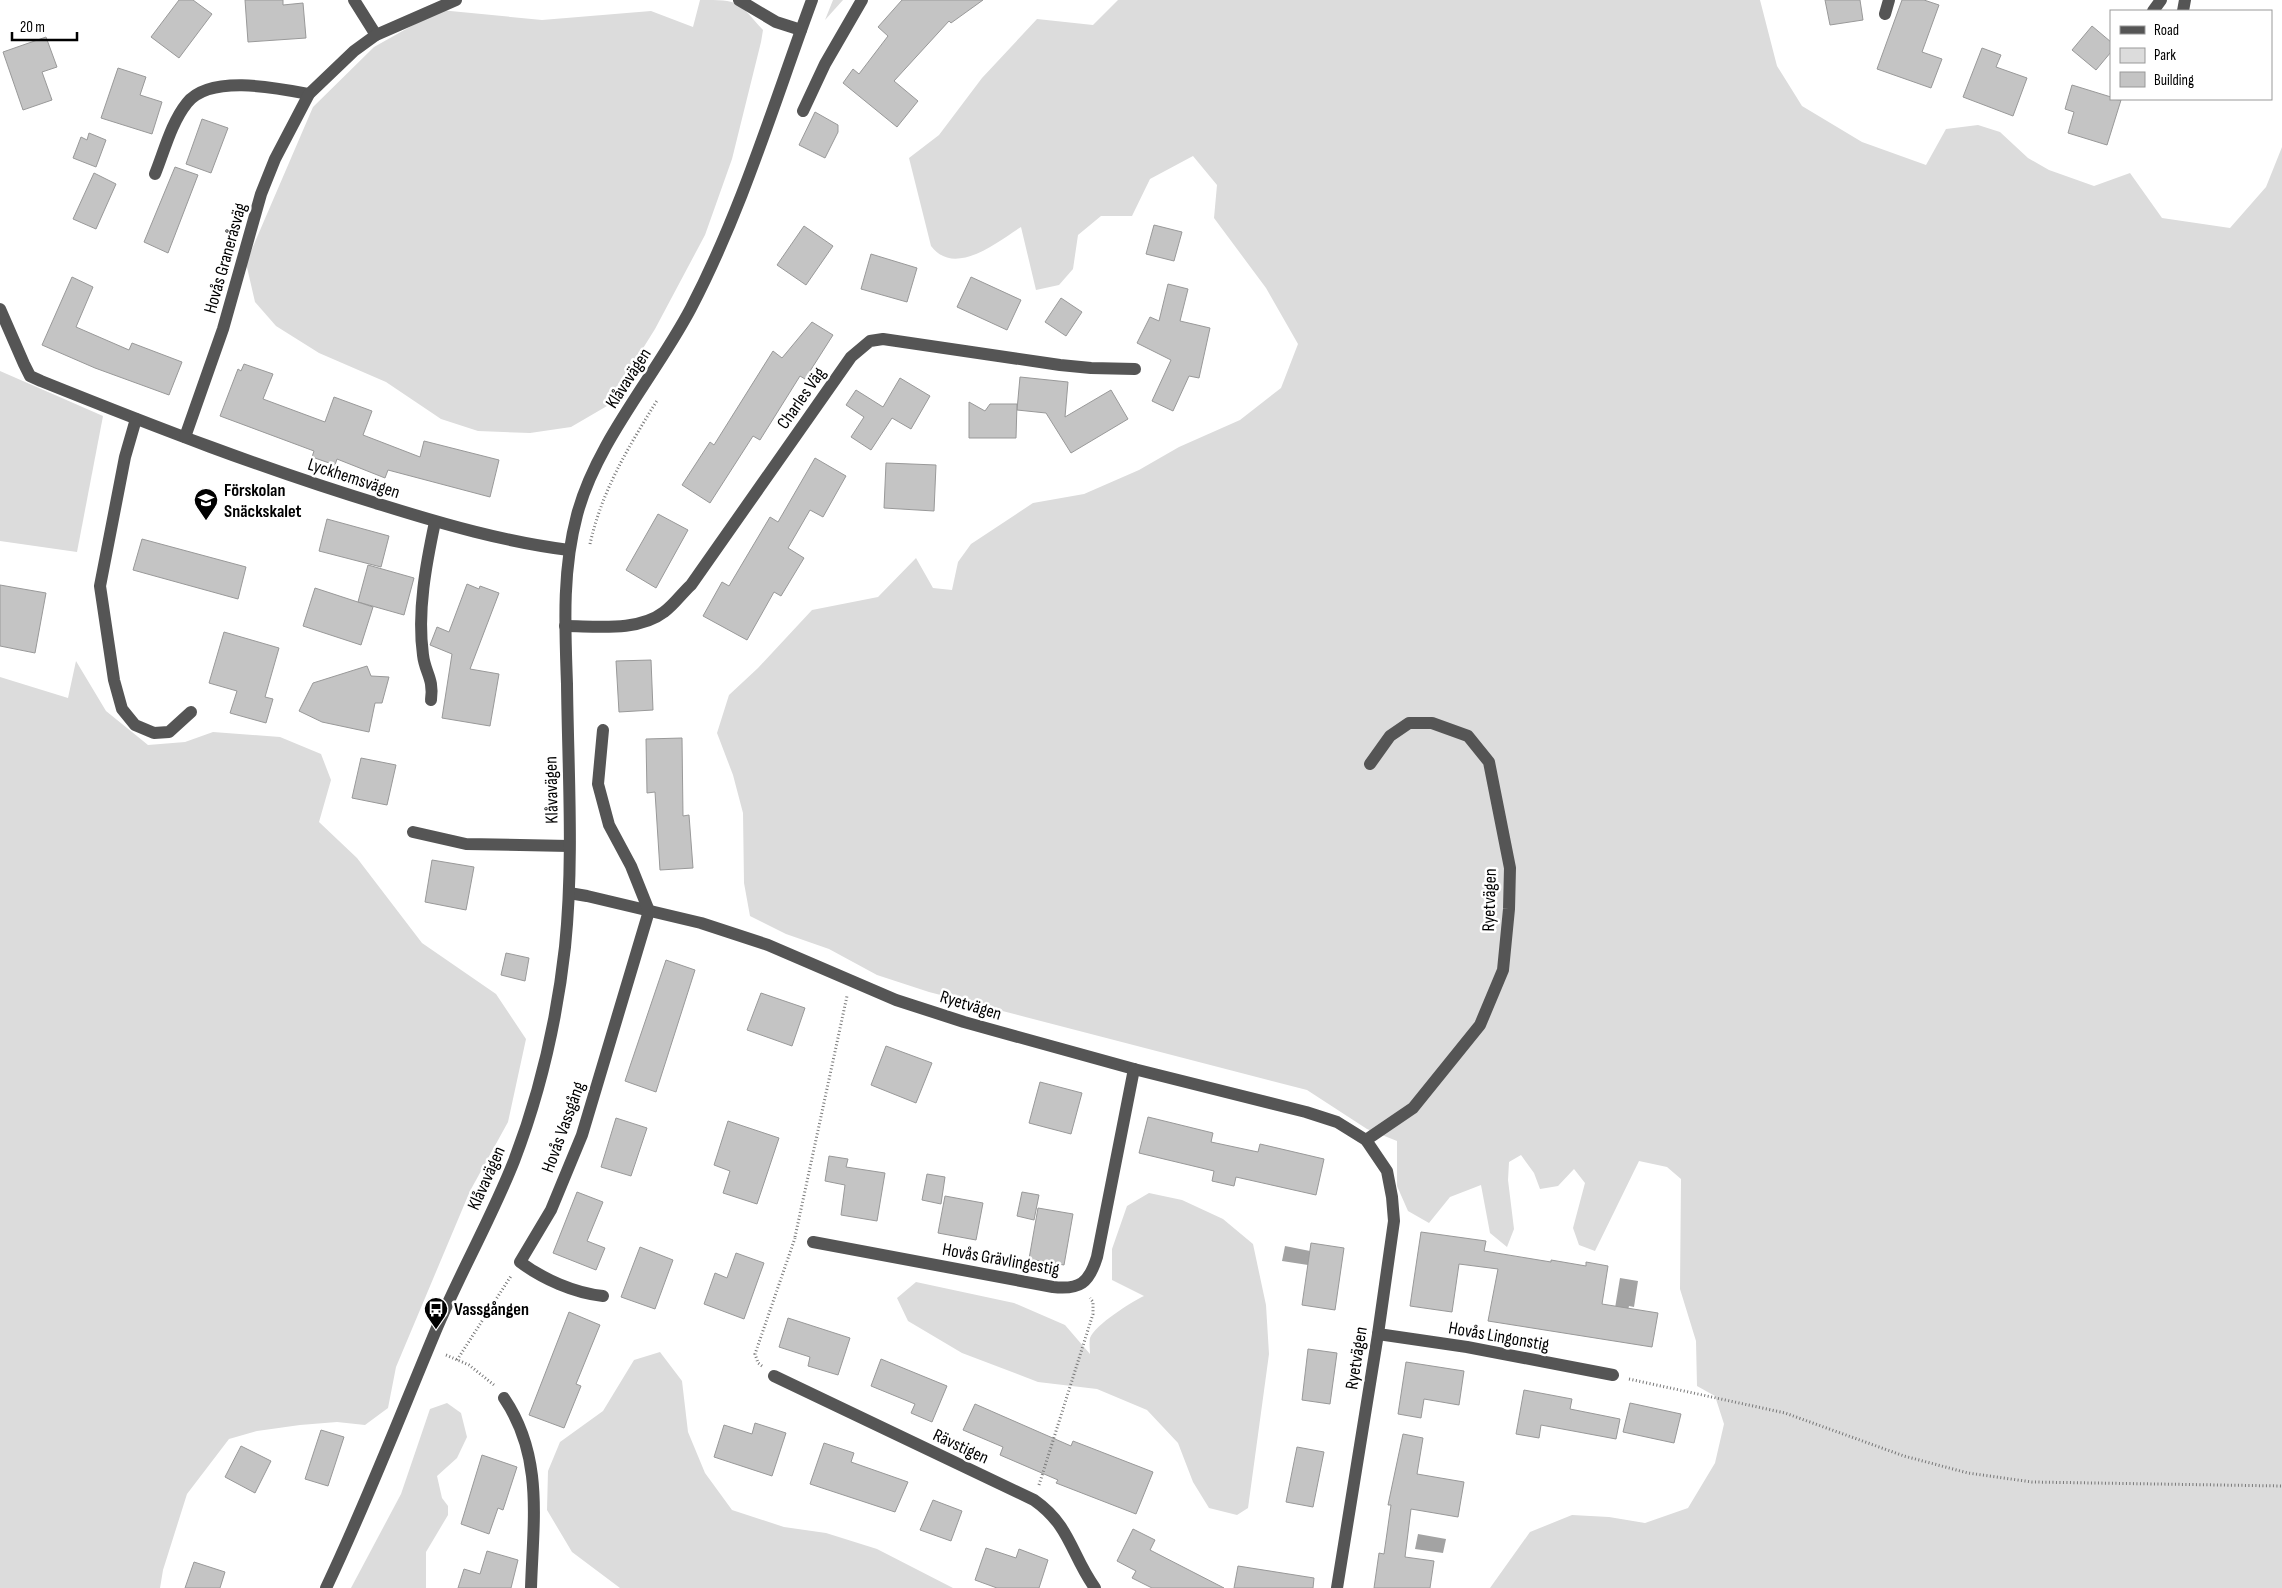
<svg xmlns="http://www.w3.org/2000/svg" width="2282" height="1588" viewBox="0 0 2282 1588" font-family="'Sofia Sans Condensed',sans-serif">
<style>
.green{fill:#dcdcdc}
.water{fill:#a3a3a3}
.building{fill:#c4c4c4;stroke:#999}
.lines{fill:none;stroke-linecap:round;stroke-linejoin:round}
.path{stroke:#777;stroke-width:3;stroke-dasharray:1 2.5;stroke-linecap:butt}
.minor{stroke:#555;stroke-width:12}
.labels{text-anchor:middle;stroke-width:5;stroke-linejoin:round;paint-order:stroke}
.street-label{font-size:18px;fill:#000;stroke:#fff}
.poi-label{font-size:18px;font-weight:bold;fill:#000;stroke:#fff;text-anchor:start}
</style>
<rect width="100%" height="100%" fill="#fff"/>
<g class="green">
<path d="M700,0C740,0 737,1 763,30L761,42L732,159L705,235L655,329L607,406L571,427L530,433L478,431L441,419L386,382L319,353L276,326L255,302L246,263L313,107L374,47L440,10L542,20L651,11L693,27Z"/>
<polygon points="833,0 843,0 825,20"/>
<path d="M1118,0H1760L1777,66L1802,106L1862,142L1926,165L1946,129L1978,125L2000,132L2028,158L2049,170L2094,186L2130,173L2162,218L2230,228L2266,187L2282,147V1588H1490L1530,1532L1572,1515L1609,1517L1645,1523L1688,1508L1715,1463L1724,1424L1715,1396L1697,1386L1696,1341L1680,1289L1681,1179L1667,1167L1639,1161L1595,1251L1579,1245L1573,1228L1585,1183L1574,1169L1558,1186L1540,1189L1534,1173L1521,1155L1509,1162L1508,1180L1514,1229L1507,1247L1490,1233L1481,1185L1450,1197L1429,1223L1408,1211L1397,1186V1141L1367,1129L1307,1090L929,992L877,975L829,949L786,934L750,916L744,883L743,813L733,775L717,733L729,695L758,668L812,610L878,597L916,558L933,588L952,590L958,562L971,544L1033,503L1084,494L1139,470L1179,447L1240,420L1281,388L1298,344L1266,288L1214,218L1217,185L1193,156L1150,179L1132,216H1101L1078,235L1073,269L1059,285L1036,290L1021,227C998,241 955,278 931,246L909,158L939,135L982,78L1037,19L1093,25Z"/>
<polygon points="0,371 103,416 77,552 0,541"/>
<polygon points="76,661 106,711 148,745 185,742 213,732 280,737 321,754 331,780 319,822 357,858 422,943 496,994 526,1039 508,1122 470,1191 396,1367 388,1408 365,1425 337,1422 300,1425 257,1431 229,1439 187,1494 163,1570 160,1588 0,1588 0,677 68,698"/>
<path d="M1149,1193L1182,1200L1223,1219L1253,1244L1266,1305L1269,1354L1248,1508L1237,1515L1209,1508L1193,1482L1178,1443L1147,1410L1097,1389L1038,1382L962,1353L908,1321L897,1298L916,1282L1014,1303L1065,1325L1090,1354C1090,1350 1089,1343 1090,1338C1095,1325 1131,1302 1144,1296L1112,1280V1249L1127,1206Z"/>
<polygon points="660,1352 682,1381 688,1432 705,1473 732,1510 784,1527 826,1533 877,1549 953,1588 620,1588 572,1552 547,1510 548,1471 560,1442 603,1411 634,1360"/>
<polygon points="447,1403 461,1413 467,1437 457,1458 437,1476 442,1498 448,1506 448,1515 426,1552 426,1588 351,1588 401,1494 430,1409"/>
</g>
<g class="water">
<polygon points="1285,1246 1310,1251 1308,1265 1282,1261"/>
<polygon points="1620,1278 1638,1281 1634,1307 1629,1306 1628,1310 1615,1308"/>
<polygon points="1418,1534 1446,1539 1443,1553 1415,1549"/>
</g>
<g class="building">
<polygon points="179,0 193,0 212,14 179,58 151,37"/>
<polygon points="245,0 283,0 283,5 303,3 306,38 248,42"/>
<polygon points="902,0 983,0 951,23 949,21 894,81 918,101 897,127 843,83 853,69 859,74 888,36 878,27"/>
<polygon points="1825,0 1860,0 1863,20 1830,25"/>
<polygon points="1902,0 1924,0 1939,5 1922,52 1942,59 1931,88 1877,69"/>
<polygon points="2092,26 2111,42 2111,52 2096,70 2072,50"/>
<polygon points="46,37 57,67 42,72 52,100 23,110 3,52"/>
<polygon points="1982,48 2001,55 1996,67 2027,78 2013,116 1963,97"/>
<polygon points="118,68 146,77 140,95 162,102 152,134 101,118"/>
<polygon points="2072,85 2111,97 2111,99 2121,100 2107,145 2068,133 2074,112 2065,109"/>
<polygon points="815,112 838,125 838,132 825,158 799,145"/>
<polygon points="202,119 228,128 211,173 186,164"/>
<polygon points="89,133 106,140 96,167 73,158 81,137 87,140"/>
<polygon points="175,167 198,175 168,253 144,242"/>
<polygon points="94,173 116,184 96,229 73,219"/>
<polygon points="1154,225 1182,232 1174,261 1146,254"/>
<polygon points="804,226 833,246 806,285 777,265"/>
<polygon points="871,254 917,268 907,302 861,289"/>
<polygon points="72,277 93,287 76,327 129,350 132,343 182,362 169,395 95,368 42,345"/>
<polygon points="971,277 1021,300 1007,330 957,307"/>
<polygon points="1168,284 1188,289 1180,321 1210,328 1199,378 1189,376 1173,411 1152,401 1171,360 1137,343 1150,317 1159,321"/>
<polygon points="1061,298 1082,312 1066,336 1045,322"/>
<polygon points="812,322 833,335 805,379 800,376 760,440 753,436 710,503 682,485 710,442 714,445 773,351 782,358"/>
<polygon points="244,364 273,374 263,399 325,422 334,397 372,411 363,435 420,457 424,441 499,460 490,497 388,470 385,478 337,459 335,465 312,457 314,451 220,416 238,369 241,371"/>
<polygon points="1020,377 1068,382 1065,417 1111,390 1128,419 1071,453 1046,413 1017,410"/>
<polygon points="900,378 930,396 911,429 892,418 871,450 851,437 864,417 846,405 856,390 883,407"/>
<polygon points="969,402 985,411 990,404 1017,404 1016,438 969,438"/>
<polygon points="815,458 846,476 823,517 810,510 788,548 804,558 781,596 774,592 747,640 703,616 722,582 729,586 770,517 778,522"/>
<polygon points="886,463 936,465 934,511 884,508"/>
<polygon points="658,514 688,530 656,588 626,570"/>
<polygon points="327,519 389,536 381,567 319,551"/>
<polygon points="142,539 246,567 238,599 133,570"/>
<polygon points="368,565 414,578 404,615 358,602"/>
<polygon points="467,584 479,589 480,586 499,593 470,669 499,674 490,726 442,718 452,654 430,645 437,627 449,632"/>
<polygon points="0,585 46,593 35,653 0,646"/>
<polygon points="315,588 373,607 361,645 303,626"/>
<polygon points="224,632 279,648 265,697 273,699 266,723 230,713 237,691 209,683"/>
<polygon points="651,660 653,710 619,712 616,661"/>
<polygon points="367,666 371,676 389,677 382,703 375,703 369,732 322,722 299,711 313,683"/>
<polygon points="682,738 683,816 689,815 693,868 660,870 655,792 647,793 646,739"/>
<polygon points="361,758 396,765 387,805 352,798"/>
<polygon points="432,860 474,867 466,910 425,902"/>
<polygon points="506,953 529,958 525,981 501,975"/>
<polygon points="666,960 695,970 656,1092 625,1081"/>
<polygon points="761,993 805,1008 792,1046 747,1030"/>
<polygon points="886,1046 932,1063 916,1103 871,1085"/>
<polygon points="1040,1082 1082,1093 1071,1134 1029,1123"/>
<polygon points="1148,1117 1213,1133 1211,1142 1258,1152 1260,1144 1324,1159 1316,1195 1236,1177 1234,1186 1212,1181 1214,1171 1139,1153"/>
<polygon points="616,1118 647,1128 631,1176 601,1167"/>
<polygon points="728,1121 779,1138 757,1204 723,1193 730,1171 714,1165"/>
<polygon points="829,1156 848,1159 846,1167 885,1173 877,1221 841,1215 845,1185 825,1181"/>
<polygon points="927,1174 945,1177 941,1204 922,1200"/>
<polygon points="577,1192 603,1202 587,1241 605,1248 596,1270 553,1253"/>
<polygon points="1022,1192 1039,1195 1034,1220 1017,1216"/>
<polygon points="945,1196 983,1203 976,1240 938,1233"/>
<polygon points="1038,1208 1073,1214 1064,1265 1029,1259"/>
<polygon points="1421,1232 1486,1241 1484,1251 1551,1262 1551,1260 1586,1266 1586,1262 1608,1266 1602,1304 1658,1313 1652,1347 1488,1321 1498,1269 1459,1264 1452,1312 1410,1306"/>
<polygon points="1311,1243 1344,1248 1335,1310 1302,1305"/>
<polygon points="640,1247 673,1260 655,1309 621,1297"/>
<polygon points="736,1253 764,1263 744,1319 704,1304 715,1273 727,1278"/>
<polygon points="569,1312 600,1325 576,1384 581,1386 564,1428 529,1415"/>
<polygon points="788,1318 850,1338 838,1375 808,1366 810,1357 779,1347"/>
<polygon points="1308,1349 1337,1353 1330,1404 1302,1400"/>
<polygon points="881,1359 947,1386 932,1422 911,1413 915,1404 871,1386"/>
<polygon points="1406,1362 1464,1371 1459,1405 1424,1399 1421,1418 1398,1414"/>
<polygon points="1524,1390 1572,1399 1570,1409 1620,1419 1616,1439 1541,1425 1539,1438 1516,1434"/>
<polygon points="1630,1403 1681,1414 1674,1443 1623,1432"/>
<polygon points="975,1404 1071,1446 1073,1441 1153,1472 1136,1514 1056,1483 1058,1480 1000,1455 1003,1447 963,1430"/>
<polygon points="755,1423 786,1433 772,1476 714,1457 724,1425 752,1434"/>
<polygon points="321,1430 344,1437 328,1486 305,1479"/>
<polygon points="1403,1434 1423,1438 1417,1474 1464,1482 1458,1517 1411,1509 1405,1557 1434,1561 1430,1588 1374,1588 1379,1553 1384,1554 1391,1505 1388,1505"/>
<polygon points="824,1443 854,1453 851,1462 908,1482 895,1512 810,1484"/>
<polygon points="241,1446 271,1461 255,1493 225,1477"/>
<polygon points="1297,1447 1324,1452 1313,1507 1286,1502"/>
<polygon points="482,1455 517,1467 503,1510 498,1508 489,1534 461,1524"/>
<polygon points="933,1500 962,1511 951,1541 920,1530"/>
<polygon points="1133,1529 1155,1540 1150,1550 1224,1588 1152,1588 1132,1578 1136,1571 1117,1561"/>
<polygon points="986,1548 1016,1558 1019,1549 1048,1560 1039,1588 997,1588 975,1580"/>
<polygon points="487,1551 518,1560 511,1588 458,1588 464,1569 480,1574"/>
<polygon points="194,1562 225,1572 220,1588 185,1588"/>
<polygon points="1238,1566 1314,1578 1313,1588 1234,1588"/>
</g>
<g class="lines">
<g class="path">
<path d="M590,544C602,490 629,446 658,399"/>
<polyline points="795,1237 847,996"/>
<polyline points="446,1355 469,1365 494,1385"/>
<polyline points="457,1360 511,1276"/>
<polyline points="762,1366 758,1363 755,1354 795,1238"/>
<polyline points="1629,1379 1785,1413 1904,1456 1968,1473 2032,1482 2282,1486"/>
<polyline points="1039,1485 1093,1314 1093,1302 1090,1298"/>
</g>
<g class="minor">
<polyline points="354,0 376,35"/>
<polyline points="739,0 776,22 801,30"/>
<polyline points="2153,11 2161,0"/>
<polyline points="2183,11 2185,0"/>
<polyline points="1885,14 1889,0"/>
<polyline points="803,111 825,64 862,0"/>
<path d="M155,174C164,152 171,123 187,103C210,74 277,88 309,94"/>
<path d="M0,309L24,364L30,376L41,381C153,426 266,470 382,505C443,524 505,542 569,550"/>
<polyline points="136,419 125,457 100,586 114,680 122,709 135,725 154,733 169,732 191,712"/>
<polyline points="185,437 223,329 261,194 275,159 309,94 354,51 376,35 456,0"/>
<path d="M565,626C596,626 638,632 664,612C674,605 682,593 691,585L851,357L870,341L883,339L1060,365L1091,368L1135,369"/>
<path d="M431,700C434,678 425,673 423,655C417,612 426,564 435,522"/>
<polyline points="413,832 466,844 569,846"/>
<polyline points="569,893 587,896 701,923 768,945 896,1000 964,1022 1134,1069 1306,1112 1337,1122 1366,1140 1387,1171 1392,1197 1394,1221 1378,1334 1337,1588"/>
<polyline points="1366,1140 1413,1108 1480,1025 1503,970 1509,909 1510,868 1489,762 1468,736 1432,723 1409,723 1390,736 1370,764"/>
<path d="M813,1242L1053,1287C1080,1290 1089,1283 1097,1257L1134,1069"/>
<path d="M603,1296C574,1293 543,1279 520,1262L551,1210L582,1135L649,911L631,866L609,825L598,784L603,730"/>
<polyline points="1378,1334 1467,1347 1613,1375"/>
<path d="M774,1376L1034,1500C1071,1526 1071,1555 1095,1588"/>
<path d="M504,1398C544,1457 533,1521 531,1588"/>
<path d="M326,1588C366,1504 400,1416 436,1330C460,1273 491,1219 514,1161C540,1093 557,1019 565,947C574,860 568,771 567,684C565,627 562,571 577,515C596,442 656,375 691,308C742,210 774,103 812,0"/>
</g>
</g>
<defs>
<g id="school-pin" transform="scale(1.25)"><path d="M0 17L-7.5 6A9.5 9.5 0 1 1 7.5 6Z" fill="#000" stroke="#fff"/><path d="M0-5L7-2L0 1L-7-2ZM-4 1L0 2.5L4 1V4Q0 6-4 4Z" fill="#fff"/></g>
<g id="bus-pin" transform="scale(1.25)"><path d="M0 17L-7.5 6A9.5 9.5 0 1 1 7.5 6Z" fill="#000" stroke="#fff"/><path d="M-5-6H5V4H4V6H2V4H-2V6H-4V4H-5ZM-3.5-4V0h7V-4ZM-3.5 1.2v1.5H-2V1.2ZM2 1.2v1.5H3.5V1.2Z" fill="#fff"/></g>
</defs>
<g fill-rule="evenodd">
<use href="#school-pin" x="206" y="500"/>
<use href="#bus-pin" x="436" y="1309"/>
</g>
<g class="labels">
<g class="street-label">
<text transform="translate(225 258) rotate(-74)" y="6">Hovås Graneråsväg</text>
<text transform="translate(628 378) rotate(-57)" y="6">Klåvavägen</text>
<text transform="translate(801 398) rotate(-55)" y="6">Charles Väg</text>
<text transform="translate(354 478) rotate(18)" y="6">Lyckhemsvägen</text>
<text transform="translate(551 790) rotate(-91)" y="6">Klåvavägen</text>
<text transform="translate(1489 900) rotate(-88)" y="6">Ryetvägen</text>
<text transform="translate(971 1005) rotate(17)" y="6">Ryetvägen</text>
<text transform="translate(563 1127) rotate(-70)" y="6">Hovås Vassgång</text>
<text transform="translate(486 1178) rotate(-66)" y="6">Klåvavägen</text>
<text transform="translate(1001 1259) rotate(10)" y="6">Hovås Grävlingestig</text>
<text transform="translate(1499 1336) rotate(10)" y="6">Hovås Lingonstig</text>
<text transform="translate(1356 1358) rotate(-81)" y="6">Ryetvägen</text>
<text transform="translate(961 1446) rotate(25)" y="6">Rävstigen</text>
</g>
<g class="poi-label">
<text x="224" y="496">Förskolan<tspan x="224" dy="21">Snäckskalet</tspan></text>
<text x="454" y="1315">Vassgången</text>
</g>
</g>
<rect x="2110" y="10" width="162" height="90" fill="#ffffff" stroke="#999999"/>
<rect x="2120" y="26" width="25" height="8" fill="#555555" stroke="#999999"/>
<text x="2154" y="35" font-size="15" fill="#000000">Road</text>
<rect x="2120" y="48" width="25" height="15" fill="#dcdcdc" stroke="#999999"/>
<text x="2154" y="60" font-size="15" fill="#000000">Park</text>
<rect x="2120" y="72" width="25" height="15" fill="#c4c4c4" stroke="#999999"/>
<text x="2154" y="85" font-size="15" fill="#000000">Building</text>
<path d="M12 32v8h65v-8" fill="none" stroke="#000000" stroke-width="2.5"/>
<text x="20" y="32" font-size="15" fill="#000000" stroke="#ffffff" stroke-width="4" paint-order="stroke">20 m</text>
</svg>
